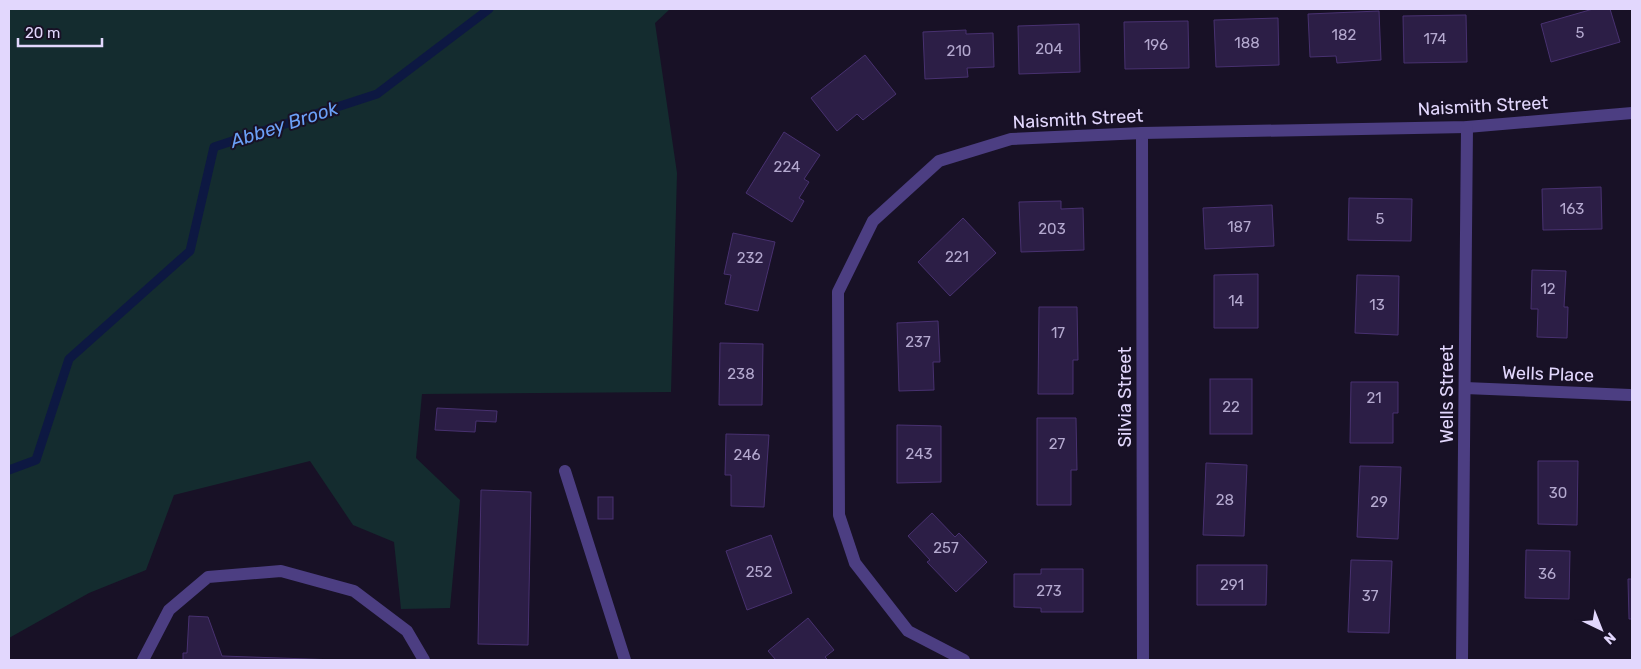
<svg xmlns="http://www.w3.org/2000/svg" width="1641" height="669" viewBox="0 0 1641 669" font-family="Rubik,sans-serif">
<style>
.green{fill:#142c2f}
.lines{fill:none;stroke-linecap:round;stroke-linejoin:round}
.stream{stroke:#0d1842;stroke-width:9}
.building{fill:#2c1e46;stroke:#483170}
.minor{stroke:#4c3e82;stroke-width:12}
.labels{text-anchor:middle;stroke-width:4;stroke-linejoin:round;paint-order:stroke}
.number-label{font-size:15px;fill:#b4a9cf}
.street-label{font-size:18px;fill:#e2d7fd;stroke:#181126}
.water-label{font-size:19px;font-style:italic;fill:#6ba0f7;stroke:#181126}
</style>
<rect width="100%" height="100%" fill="#181126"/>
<polygon class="green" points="9,9 670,9 655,23 677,173 671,392 422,394 416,458 460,500 450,608 401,609 394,542 353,525 310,461 174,495 146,570 89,593 9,638"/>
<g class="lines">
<polyline class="stream" points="9,470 36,460 69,359 190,251 214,147 377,94 489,9"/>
</g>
<g class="building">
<polygon points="1593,9 1610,9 1620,42 1551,62 1541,24"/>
<polygon points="1379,11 1381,60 1337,63 1336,56 1310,57 1308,14"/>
<polygon points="1466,15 1467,62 1404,63 1403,16"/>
<polygon points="1278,18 1279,65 1216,67 1214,20"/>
<polygon points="1188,21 1189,68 1125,69 1124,22"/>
<polygon points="1079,24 1080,72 1019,74 1018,26"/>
<polygon points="966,30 966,34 993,33 994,67 967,68 968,77 925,79 923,32"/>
<polygon points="865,55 896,94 863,120 857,114 837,131 811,98"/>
<polygon points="784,132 820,155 804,179 809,182 799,198 804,201 792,222 746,193"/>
<polygon points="1601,187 1602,229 1543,230 1542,189"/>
<polygon points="1349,198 1412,199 1411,241 1348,240"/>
<polygon points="1061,201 1061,209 1083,208 1084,250 1021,252 1019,202"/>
<polygon points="1272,205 1274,246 1205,249 1203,208"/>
<polygon points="963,218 996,253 950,296 918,262"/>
<polygon points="733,233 775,242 758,311 725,304 731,275 724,274"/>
<polygon points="1532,270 1566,271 1564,307 1568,307 1567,338 1537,337 1538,309 1531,309"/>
<polygon points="1258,274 1258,328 1214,328 1214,275"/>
<polygon points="1357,275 1399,276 1398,335 1355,333"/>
<polygon points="1039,307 1077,307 1078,360 1073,360 1073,394 1038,394"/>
<polygon points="938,321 940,362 933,362 934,390 899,391 897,323"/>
<polygon points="720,343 763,344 762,405 719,405"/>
<rect x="1210" y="379" width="42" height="55"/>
<polygon points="1351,382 1398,382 1398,413 1393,413 1393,443 1350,443"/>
<polygon points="437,408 497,411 496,422 476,421 475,432 435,430"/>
<polygon points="1037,418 1076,418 1077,470 1071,470 1071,505 1037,505"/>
<polygon points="897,425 941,426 941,482 897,483"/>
<polygon points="726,434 769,435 764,507 731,506 731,475 725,475"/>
<polygon points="1538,461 1578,461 1577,525 1538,524"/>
<polygon points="1206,463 1247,465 1244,536 1203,535"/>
<polygon points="1360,466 1401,467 1398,539 1357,537"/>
<polygon points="481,490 531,492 528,645 478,644"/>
<rect x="598" y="497" width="15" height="22"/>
<polygon points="932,513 955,537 959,533 987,562 956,592 927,562 930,560 908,536"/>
<polygon points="771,535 792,593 747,610 726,551"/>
<polygon points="1526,550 1570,551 1569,599 1525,598"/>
<polygon points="1351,560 1392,561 1389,633 1348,632"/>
<polygon points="1197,565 1267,565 1266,605 1197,605"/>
<polygon points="1041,569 1083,569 1083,612 1041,612 1041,608 1014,607 1014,574 1041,574"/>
<polygon points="1628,579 1632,579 1632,619 1629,619"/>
<polygon points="189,616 208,617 222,656 337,660 183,660 183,653 187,653"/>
<polygon points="808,618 834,650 825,657 828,660 776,660 768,651"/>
</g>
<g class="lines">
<g class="minor">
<polyline points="1142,133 1143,660"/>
<polyline points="1465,388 1630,395"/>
<polyline points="565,471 625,660"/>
<polyline points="143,660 169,610 208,577 281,571 354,591 407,631 424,660"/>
<polyline points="964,660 908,631 855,563 839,515 838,292 873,221 939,161 1011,139 1142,133 1467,127 1632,113"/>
<polyline points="1462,660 1467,127"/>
</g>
</g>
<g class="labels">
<g class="number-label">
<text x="1580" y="38">5</text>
<text x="1344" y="40">182</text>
<text x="1435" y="44">174</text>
<text x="1247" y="48">188</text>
<text x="1156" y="50">196</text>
<text x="1049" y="54">204</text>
<text x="959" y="56">210</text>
<text x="787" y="172">224</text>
<text x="1572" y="214">163</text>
<text x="1380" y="224">5</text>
<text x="1239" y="232">187</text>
<text x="1052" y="234">203</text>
<text x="957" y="262">221</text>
<text x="750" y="263">232</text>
<text x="1548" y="294">12</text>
<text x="1236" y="306">14</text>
<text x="1377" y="310">13</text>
<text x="1058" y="338">17</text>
<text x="918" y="347">237</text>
<text x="741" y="379">238</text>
<text x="1374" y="403">21</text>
<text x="1231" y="412">22</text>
<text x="1057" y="449">27</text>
<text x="919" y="459">243</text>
<text x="747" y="460">246</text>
<text x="1558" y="498">30</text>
<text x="1225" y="505">28</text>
<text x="1379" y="507">29</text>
<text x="946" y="553">257</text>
<text x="759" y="577">252</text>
<text x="1547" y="579">36</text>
<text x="1232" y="590">291</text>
<text x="1049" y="596">273</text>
<text x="1370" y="601">37</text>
</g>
<g class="street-label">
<text transform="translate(1483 106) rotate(-3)" y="6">Naismith Street</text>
<text transform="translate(1078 119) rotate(-3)" y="6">Naismith Street</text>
<text transform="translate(1548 374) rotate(2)" y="6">Wells Place</text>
<text transform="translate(1447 394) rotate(-90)" y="6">Wells Street</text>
<text transform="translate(1125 397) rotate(-90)" y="6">Silvia Street</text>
</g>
<g class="water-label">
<text transform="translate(284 124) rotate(-18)" y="7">Abbey Brook</text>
</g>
</g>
<rect width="1641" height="669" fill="none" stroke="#e2d7fd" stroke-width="20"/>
<g transform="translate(1601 629) rotate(137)" stroke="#181126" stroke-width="4" paint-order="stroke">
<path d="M0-4L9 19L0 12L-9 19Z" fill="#e2d7fd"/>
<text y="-8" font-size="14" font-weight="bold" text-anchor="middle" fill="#e2d7fd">N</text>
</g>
<path d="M18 38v8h84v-8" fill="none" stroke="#e2d7fd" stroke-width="2.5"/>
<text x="25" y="38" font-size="15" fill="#e2d7fd" stroke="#181126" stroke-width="4" paint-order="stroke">20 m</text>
</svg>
